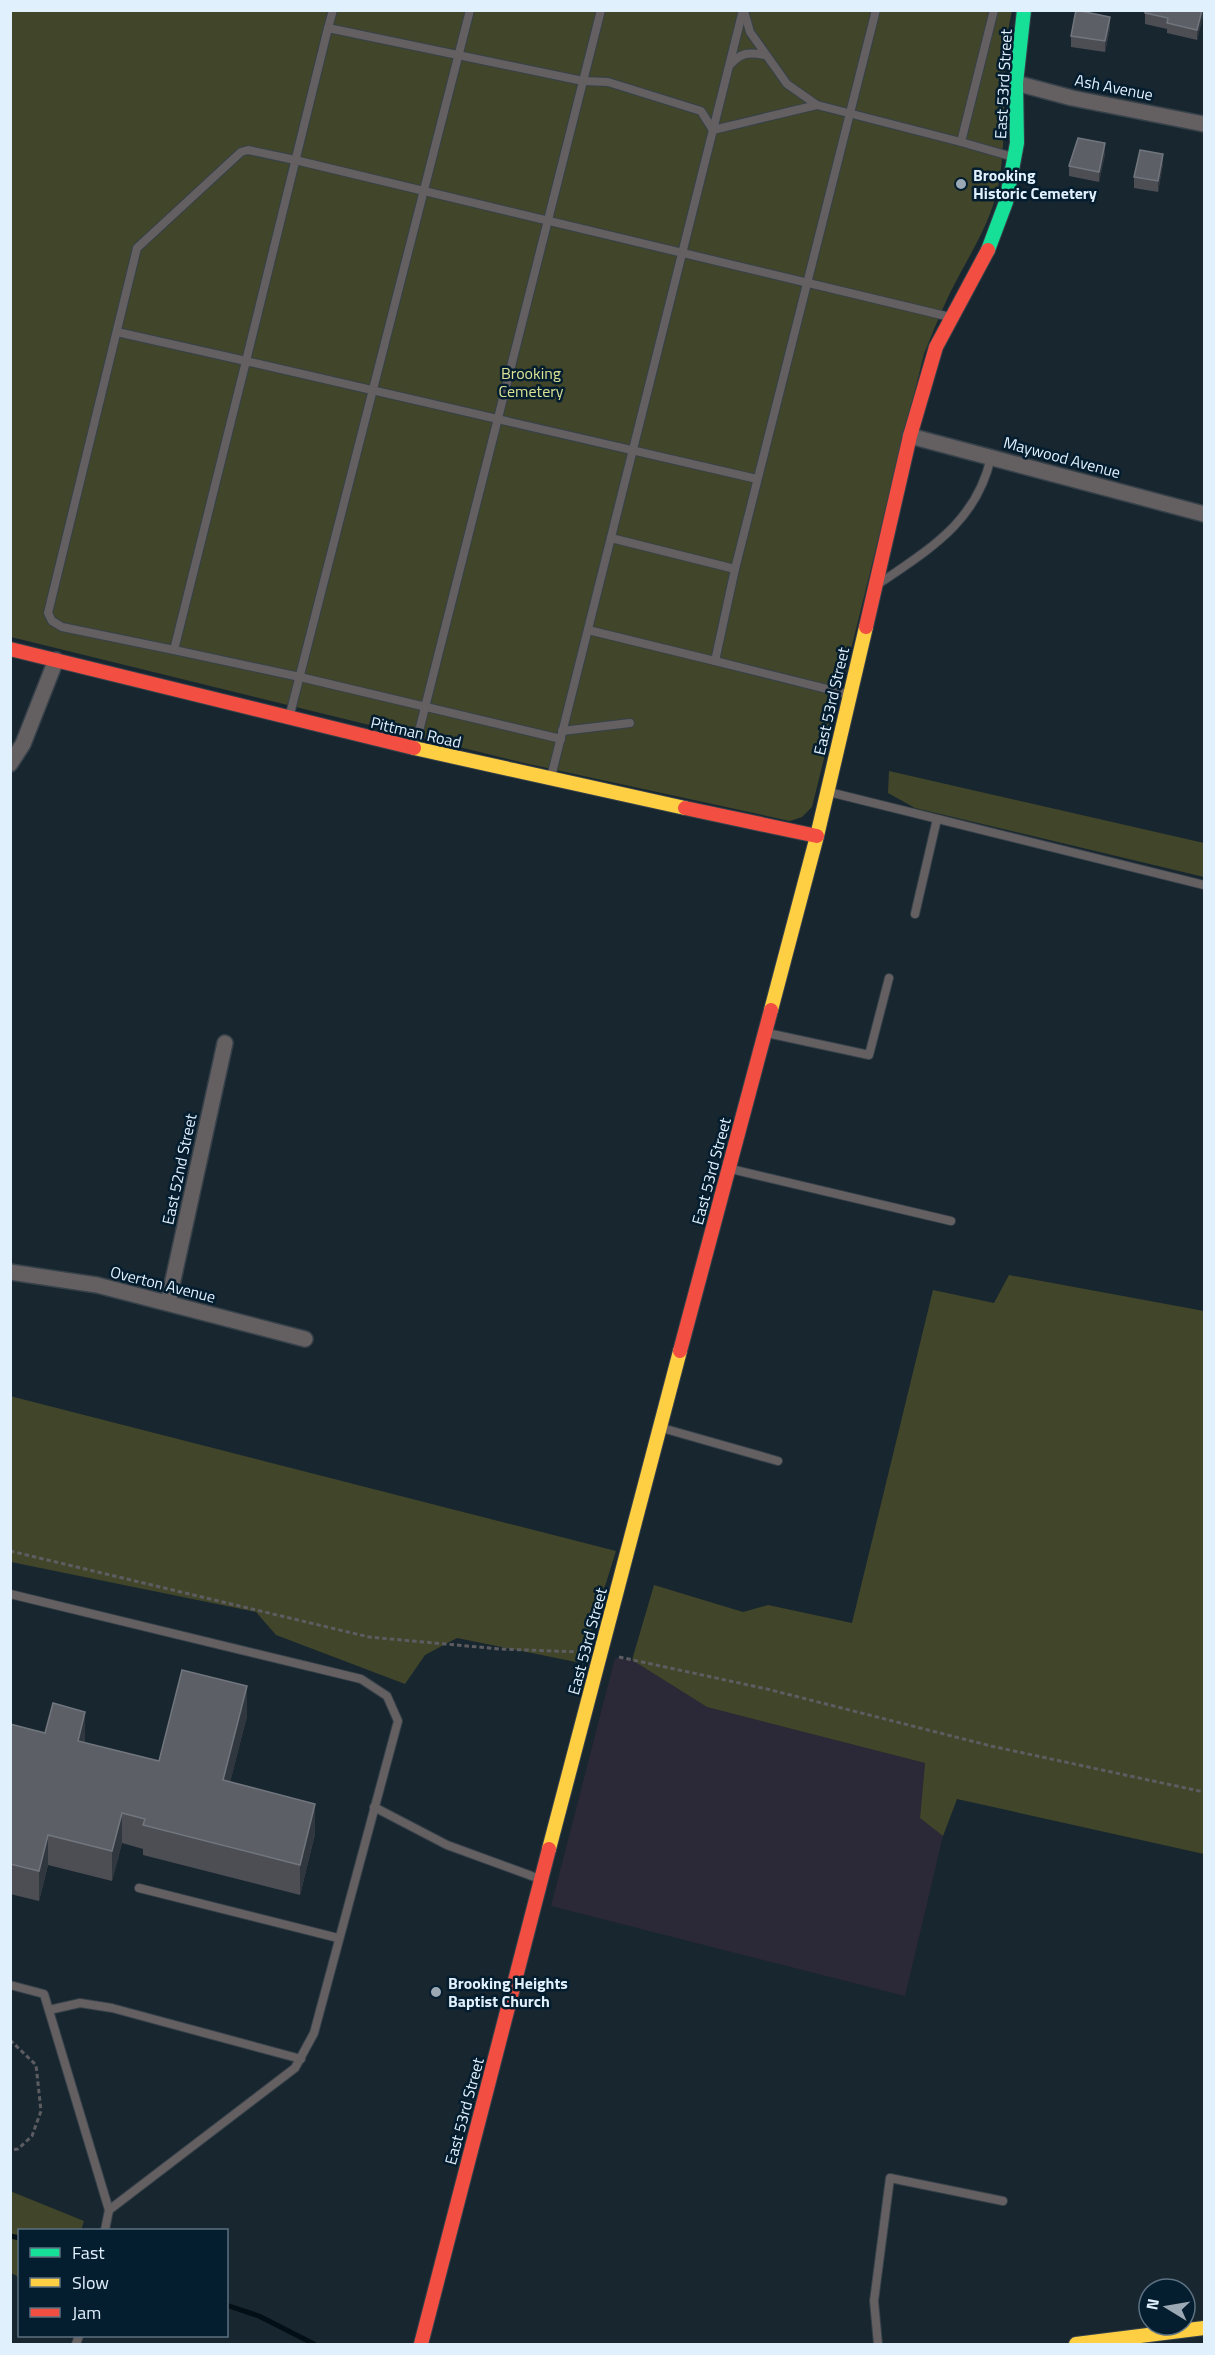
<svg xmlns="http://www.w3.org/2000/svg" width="1215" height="2355" viewBox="0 0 1215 2355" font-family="'Titillium Web',sans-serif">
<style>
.industrial{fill:#2b2838}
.green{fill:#414529}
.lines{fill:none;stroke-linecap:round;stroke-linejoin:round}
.stream{stroke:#020f16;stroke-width:5}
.lane-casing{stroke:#36414a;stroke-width:10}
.street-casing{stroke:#36414a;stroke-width:18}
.fast-casing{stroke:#36414a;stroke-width:16}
.slow-casing{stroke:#36414a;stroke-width:16}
.jam-casing{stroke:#36414a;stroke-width:16}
.path{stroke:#5d5d61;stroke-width:3;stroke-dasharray:4.5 3;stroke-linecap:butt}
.lane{stroke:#645f60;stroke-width:8}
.street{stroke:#645f60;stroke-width:15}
.fast{stroke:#16e098;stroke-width:14}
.slow{stroke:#ffcf43;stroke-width:14}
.jam{stroke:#f24e42;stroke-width:14}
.wall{fill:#4c4e54}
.shaded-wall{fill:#31373e}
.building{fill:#5c6066;stroke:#71767e;stroke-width:1.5}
.poi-dot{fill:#9ba9b5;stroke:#041d2f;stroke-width:2}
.labels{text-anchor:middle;stroke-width:5;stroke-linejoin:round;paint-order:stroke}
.street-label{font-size:16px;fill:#e1f0fd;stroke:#041d2f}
.poi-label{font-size:16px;font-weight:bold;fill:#e1f0fd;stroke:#041d2f;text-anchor:start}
.park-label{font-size:16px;fill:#dbe293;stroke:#041d2f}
</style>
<rect width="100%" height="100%" fill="#182630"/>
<polygon class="industrial" points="615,1658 632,1660 707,1707 925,1763 920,1817 943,1836 905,1996 551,1906"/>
<g class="green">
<path d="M10,11H1012C998,68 1010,130 998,187C990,226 966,260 949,295C940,314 932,334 924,354L812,807L802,817L790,821L524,763L11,637Z"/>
<polygon points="889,771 1204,843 1204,877 915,808 888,793"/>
<polygon points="1009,1275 1204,1311 1204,1854 957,1799 943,1836 920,1818 925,1763 707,1707 632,1660 654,1585 743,1612 768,1605 852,1623 933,1290 994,1303"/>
<polygon points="10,1396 616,1551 581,1663 457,1638 425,1655 405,1684 276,1635 256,1612 11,1562"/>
<polygon points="10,2191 84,2221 81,2230 20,2230 19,2277 11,2273"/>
</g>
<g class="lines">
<g class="stream">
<polyline points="10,2236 20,2238"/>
<polyline points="226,2305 259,2316 314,2344"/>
</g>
<g class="lane-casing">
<g id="lane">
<polyline points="994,10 961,142 1013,157"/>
<polyline points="744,11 750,32 787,84 817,105 961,142"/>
<polyline points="328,28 333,10"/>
<path d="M730,65C741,52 749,52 765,55"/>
<polyline points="117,332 246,361 328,28 583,81 608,82 701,111 713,130 817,105"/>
<polyline points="611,538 735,569"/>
<path d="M880,583C931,548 977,521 991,457"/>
<polyline points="588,630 715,661"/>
<polyline points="174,650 62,627 52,621 48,613 137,248 241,152 248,150 295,160 950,317"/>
<polyline points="847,694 715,661 735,569 876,10"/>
<polyline points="289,718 470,10"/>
<polyline points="562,731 630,723"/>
<polyline points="561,739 300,677 174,650 246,361 757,479"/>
<polyline points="415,747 601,10"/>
<polyline points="551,777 743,10"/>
<polyline points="829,792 1204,885"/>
<polyline points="915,914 937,819"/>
<polyline points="767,1033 869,1055 889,978"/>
<polyline points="731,1169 951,1221"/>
<polyline points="662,1428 778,1461"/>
<polyline points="10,1594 361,1679 387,1696 398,1721 314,2033 295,2068 109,2210 105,2230"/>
<polyline points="374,1807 447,1845 540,1879"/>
<polyline points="139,1888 338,1938"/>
<polyline points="10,1985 44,1994 109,2210"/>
<polyline points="49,2010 80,2003 112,2008 301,2059"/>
<polyline points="76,2344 79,2336"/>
<polyline points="878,2344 874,2301 890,2178 1003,2201"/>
</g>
</g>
<g class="street-casing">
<g id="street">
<polyline points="1016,83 1072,98 1204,124"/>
<polyline points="910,436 1204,514"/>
<polyline points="10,764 23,744 56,660"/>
<polyline points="10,1272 97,1285 305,1339"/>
<polyline points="168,1303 225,1043"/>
</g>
</g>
<g class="fast-casing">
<polyline id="fast" points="988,250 1006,202 1017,143 1016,83 1024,10"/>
</g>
<g class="slow-casing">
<g id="slow">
<polyline points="414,748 685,808"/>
<polyline points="771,1010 817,836 866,627"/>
<polyline points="549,1849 680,1351"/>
<polyline points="1076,2344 1204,2328"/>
</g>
</g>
<g class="jam-casing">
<g id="jam">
<polyline points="866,627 910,436 936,347 988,250"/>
<polyline points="10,649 414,748"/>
<polyline points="685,808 817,836"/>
<polyline points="680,1351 771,1010"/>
<polyline points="421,2344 549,1849"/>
</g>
</g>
<g class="path">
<polyline points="10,1551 369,1637 500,1649 580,1652"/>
<polyline points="619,1657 767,1689 991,1746 1204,1792"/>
<polyline points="10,2040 36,2065 41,2111 32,2136 18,2149 10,2150"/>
<polyline points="10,2309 10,2325"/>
</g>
<use href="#lane" class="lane"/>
<use href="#street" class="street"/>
<use href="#fast" class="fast"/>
<use href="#slow" class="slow"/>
<use href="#jam" class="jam"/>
</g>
<g class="wall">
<polygon points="1203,10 1203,16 1197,40 1167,33 1167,29 1145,24 1145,13"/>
<polygon points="1110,28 1105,52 1071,47 1071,36"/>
<polygon points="1105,154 1099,182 1069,176 1069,166"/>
<polygon points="1163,164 1158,192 1134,188 1134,177"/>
<polygon points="247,1716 230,1782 315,1834 300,1895 143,1855 143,1849 122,1843 112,1881 48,1865 39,1901 10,1894 10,1724 159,1761"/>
</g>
<g class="shaded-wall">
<polygon points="1202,10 1203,10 1203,16 1197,40 1197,30"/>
<polygon points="1110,17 1110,28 1105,52 1105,41"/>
<polygon points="1105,143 1105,154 1099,182 1099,172"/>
<polygon points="1163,154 1163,164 1158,192 1158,181"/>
<polygon points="247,1686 247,1716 223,1810 223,1780"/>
<polygon points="85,1712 85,1742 78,1771 78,1741"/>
<polygon points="315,1804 315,1834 300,1895 300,1865"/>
<polygon points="122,1813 122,1843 112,1881 112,1851"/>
<polygon points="48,1835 48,1865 39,1901 39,1871"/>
</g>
<g class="building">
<polygon points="1076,10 1110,17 1105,41 1071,36"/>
<polygon points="1146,10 1202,10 1197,30 1167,23 1168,18 1145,13"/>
<polygon points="1078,138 1105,143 1099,172 1069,166"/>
<polygon points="1140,150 1163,154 1158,181 1134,177"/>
<polygon points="182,1670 247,1686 223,1780 315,1804 300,1865 143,1825 145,1819 122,1813 112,1851 48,1835 39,1871 10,1864 10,1724 45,1733 53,1703 85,1712 78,1741 159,1761"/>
</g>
<g class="poi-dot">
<circle cx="961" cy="184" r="6"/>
<circle cx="436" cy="1992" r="6"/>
</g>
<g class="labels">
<g class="street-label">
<text transform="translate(1003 84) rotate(-87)" y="6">East 53rd Street</text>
<text transform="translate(1114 87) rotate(11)" y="6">Ash Avenue</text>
<text transform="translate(1062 457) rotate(15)" y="6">Maywood Avenue</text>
<text transform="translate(831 701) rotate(-77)" y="6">East 53rd Street</text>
<text transform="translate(416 732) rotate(13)" y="6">Pittman Road</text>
<text transform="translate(179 1169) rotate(-78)" y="6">East 52nd Street</text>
<text transform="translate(711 1171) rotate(-75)" y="6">East 53rd Street</text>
<text transform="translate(163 1284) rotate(14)" y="6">Overton Avenue</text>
<text transform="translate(587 1641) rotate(-75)" y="6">East 53rd Street</text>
<text transform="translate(464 2111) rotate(-75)" y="6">East 53rd Street</text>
</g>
<g class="poi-label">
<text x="973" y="181">Brooking<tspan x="973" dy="18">Historic Cemetery</tspan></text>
<text x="448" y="1989">Brooking Heights<tspan x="448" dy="18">Baptist Church</tspan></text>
</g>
<g class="park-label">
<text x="531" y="379">Brooking<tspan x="531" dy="18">Cemetery</tspan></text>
</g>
</g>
<rect width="1215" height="2355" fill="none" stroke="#e1f0fd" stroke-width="24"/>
<rect x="18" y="2229" width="210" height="108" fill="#041d2f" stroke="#5c7181" stroke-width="1.5"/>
<rect x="30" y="2248" width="30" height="9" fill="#16e098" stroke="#5c7181" stroke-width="1.5"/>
<text x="72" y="2259" font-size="18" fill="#e1f0fd">Fast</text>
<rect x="30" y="2278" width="30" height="9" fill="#ffcf43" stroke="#5c7181" stroke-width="1.5"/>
<text x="72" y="2289" font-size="18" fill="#e1f0fd">Slow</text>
<rect x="30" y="2308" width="30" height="9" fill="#f24e42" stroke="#5c7181" stroke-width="1.5"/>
<text x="72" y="2319" font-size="18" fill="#e1f0fd">Jam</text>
<g transform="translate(1167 2307) rotate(281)"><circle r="28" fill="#041d2f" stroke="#5c7181" stroke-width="1.5"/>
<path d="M0-4.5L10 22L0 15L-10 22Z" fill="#9ba9b5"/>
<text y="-9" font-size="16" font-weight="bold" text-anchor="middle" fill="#e1f0fd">N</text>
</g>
</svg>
